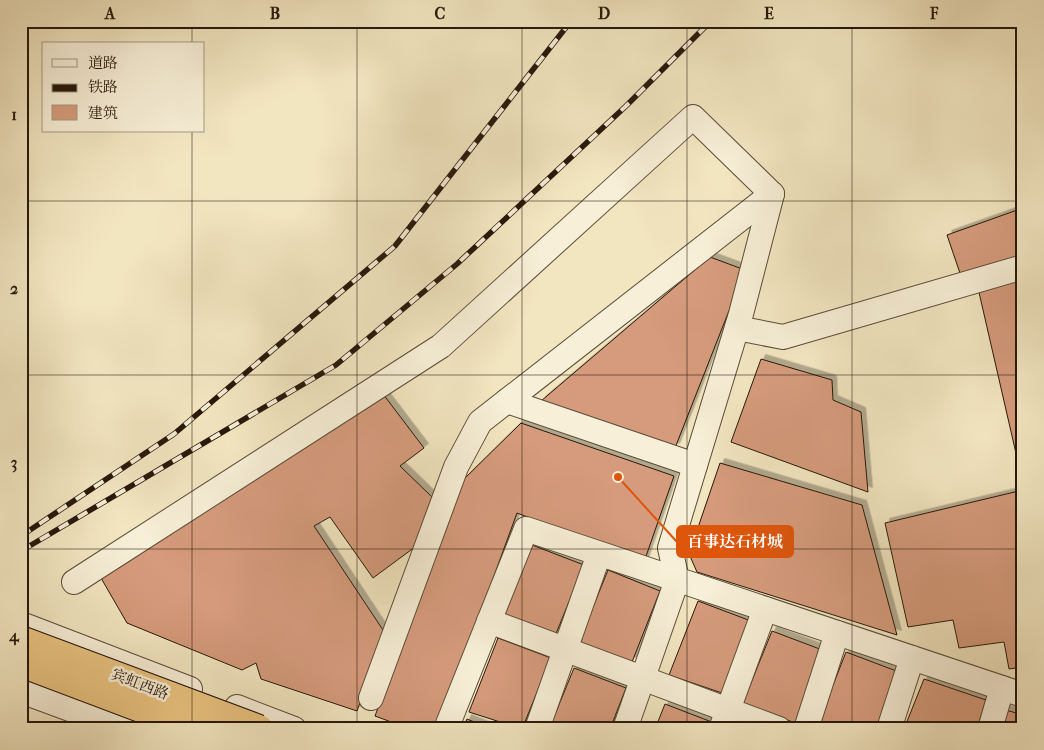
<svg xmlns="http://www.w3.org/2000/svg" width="1044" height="750" viewBox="0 0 1044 750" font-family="'IM FELL French Canon','Noto Serif SC',serif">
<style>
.building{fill:#d59b7b;stroke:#27180b;filter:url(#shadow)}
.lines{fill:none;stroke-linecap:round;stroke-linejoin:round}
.minor-casing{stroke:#5a4c38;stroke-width:26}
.minor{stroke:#f7efd7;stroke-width:24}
.rail-casing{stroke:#27180b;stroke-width:5.5}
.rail{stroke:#f7efd7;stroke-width:4;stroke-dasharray:11;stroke-linecap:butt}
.major-bridge-casing{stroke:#27180b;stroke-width:30;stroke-linecap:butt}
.major-bridge{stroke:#e9c380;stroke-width:28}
.grid{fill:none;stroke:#27180b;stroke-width:1;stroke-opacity:0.55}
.labels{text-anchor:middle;stroke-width:5;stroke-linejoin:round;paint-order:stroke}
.street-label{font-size:15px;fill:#27180b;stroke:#f7efd7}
.leader{fill:none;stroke:#de560c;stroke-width:2}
.callout-dot{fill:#de560c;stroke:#f7efd7;stroke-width:2}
.callout{fill:#de560c;stroke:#de560c;stroke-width:2}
.callout-label{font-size:16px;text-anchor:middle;font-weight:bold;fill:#fff}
.neatline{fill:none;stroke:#27180b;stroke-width:2}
.grid-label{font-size:16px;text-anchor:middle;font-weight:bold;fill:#27180b}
</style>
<defs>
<filter id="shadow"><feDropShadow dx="4.5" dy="-4.5" stdDeviation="0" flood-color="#0004"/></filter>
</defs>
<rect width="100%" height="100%" fill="#f2e6c1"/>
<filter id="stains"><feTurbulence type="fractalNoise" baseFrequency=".004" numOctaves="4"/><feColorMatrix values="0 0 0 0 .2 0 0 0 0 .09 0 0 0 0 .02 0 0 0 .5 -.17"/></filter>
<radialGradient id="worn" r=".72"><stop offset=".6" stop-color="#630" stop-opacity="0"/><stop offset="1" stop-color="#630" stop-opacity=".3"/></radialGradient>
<g class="building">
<polygon points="1023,208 1023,260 962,279 947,235"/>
<polygon points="710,257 745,270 675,448 541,401"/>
<polygon points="1023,260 1023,461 1018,462 975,275"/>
<polygon points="761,359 832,380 833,400 861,412 868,492 731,442"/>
<polygon points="380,390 424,448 400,466 432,497 415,547 373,578 330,517 314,526 385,633 357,711 261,679 256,663 242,670 127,623 101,578"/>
<polygon points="521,423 674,476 644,562 517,513 438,729 410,729 375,716 460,483"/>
<polygon points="720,463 862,505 897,635 697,572 689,554"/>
<polygon points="1023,490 1023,667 1009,669 1004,642 959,648 953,620 908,627 885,523"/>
<polygon points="532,545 584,565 555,636 502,618"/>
<polygon points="608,570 660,591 632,662 578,644"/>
<polygon points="698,601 751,621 722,693 669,675"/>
<polygon points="772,631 825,651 796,723 742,705"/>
<polygon points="498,638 551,658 522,729 469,712"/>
<polygon points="846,652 899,672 876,729 825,729 817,726"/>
<polygon points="574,668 626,688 610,729 549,729"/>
<polygon points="924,679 986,700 977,729 904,729"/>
<polygon points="665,704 717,724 716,729 655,729"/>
<polygon points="1006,710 1023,715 1023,729 1003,729"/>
<polygon points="467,719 492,729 463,729"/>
</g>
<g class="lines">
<g class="minor-casing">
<g id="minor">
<polyline points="737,328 783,337 1023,267"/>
<polyline points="507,401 695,465"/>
<polyline points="74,582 441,346 693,117 772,194 741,314 670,548 677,580 625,729"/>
<polyline points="489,621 779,729"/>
<polyline points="21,624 190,689"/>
<polyline points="21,691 124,729"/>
<polyline points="371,698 456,467 480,422 772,194"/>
<polyline points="237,707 294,729"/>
<polyline points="446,729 526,529 1023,695"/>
<polyline points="537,729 599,554"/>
<polyline points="721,729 765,609"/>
<polyline points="806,729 837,633"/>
<polyline points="889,729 912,658"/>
<polyline points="990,729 1002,688"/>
</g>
</g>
<use href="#minor" class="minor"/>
<g class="rail-casing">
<g id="rail">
<polyline points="21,536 174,434 395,246 571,21"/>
<polyline points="21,551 336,365 457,264 626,106 711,21"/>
</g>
</g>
<use href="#rail" class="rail"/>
<g class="major-bridge-casing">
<g id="major-bridge">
<polyline points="21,640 259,729"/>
<polyline points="21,663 196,729"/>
</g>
</g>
<use href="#major-bridge" class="major-bridge"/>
</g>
<path class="grid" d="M192,21V44M357,21V729M522,21V729M687,21V729M852,21V729M192,131V729M21,201H1023M21,375H1023M21,549H1023"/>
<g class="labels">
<g class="street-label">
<text transform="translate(140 684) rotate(21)" y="5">宾虹西路</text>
</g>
</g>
<path class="leader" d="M618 477L677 542"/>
<circle class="callout-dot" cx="618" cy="477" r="5"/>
<rect class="callout" x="677" y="526" width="116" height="31" rx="5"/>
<g class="callout-label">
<text x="735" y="547">百事达石材城</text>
</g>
<rect width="1044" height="750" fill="none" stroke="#f2e6c1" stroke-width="55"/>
<rect x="42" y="42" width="162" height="90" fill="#f7efd7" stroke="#a49985"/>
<rect x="52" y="59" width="25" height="8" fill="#f7efd7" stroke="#a49985"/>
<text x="88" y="68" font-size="15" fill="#27180b">道路</text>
<rect x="52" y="84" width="25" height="8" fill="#27180b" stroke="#a49985"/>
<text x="88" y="92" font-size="15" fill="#27180b">铁路</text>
<rect x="52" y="105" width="25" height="15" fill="#d59b7b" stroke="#a49985"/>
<text x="88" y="118" font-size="15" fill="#27180b">建筑</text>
<rect x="28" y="28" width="988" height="694" class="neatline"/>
<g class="grid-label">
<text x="110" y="19">A</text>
<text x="275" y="19">B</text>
<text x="440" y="19">C</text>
<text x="604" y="19">D</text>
<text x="769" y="19">E</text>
<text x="934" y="19">F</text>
<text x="14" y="120">1</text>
<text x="14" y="294">2</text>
<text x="14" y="468">3</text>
<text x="14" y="641">4</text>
</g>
<rect width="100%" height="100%" filter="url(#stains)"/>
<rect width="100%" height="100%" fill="url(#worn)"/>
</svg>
